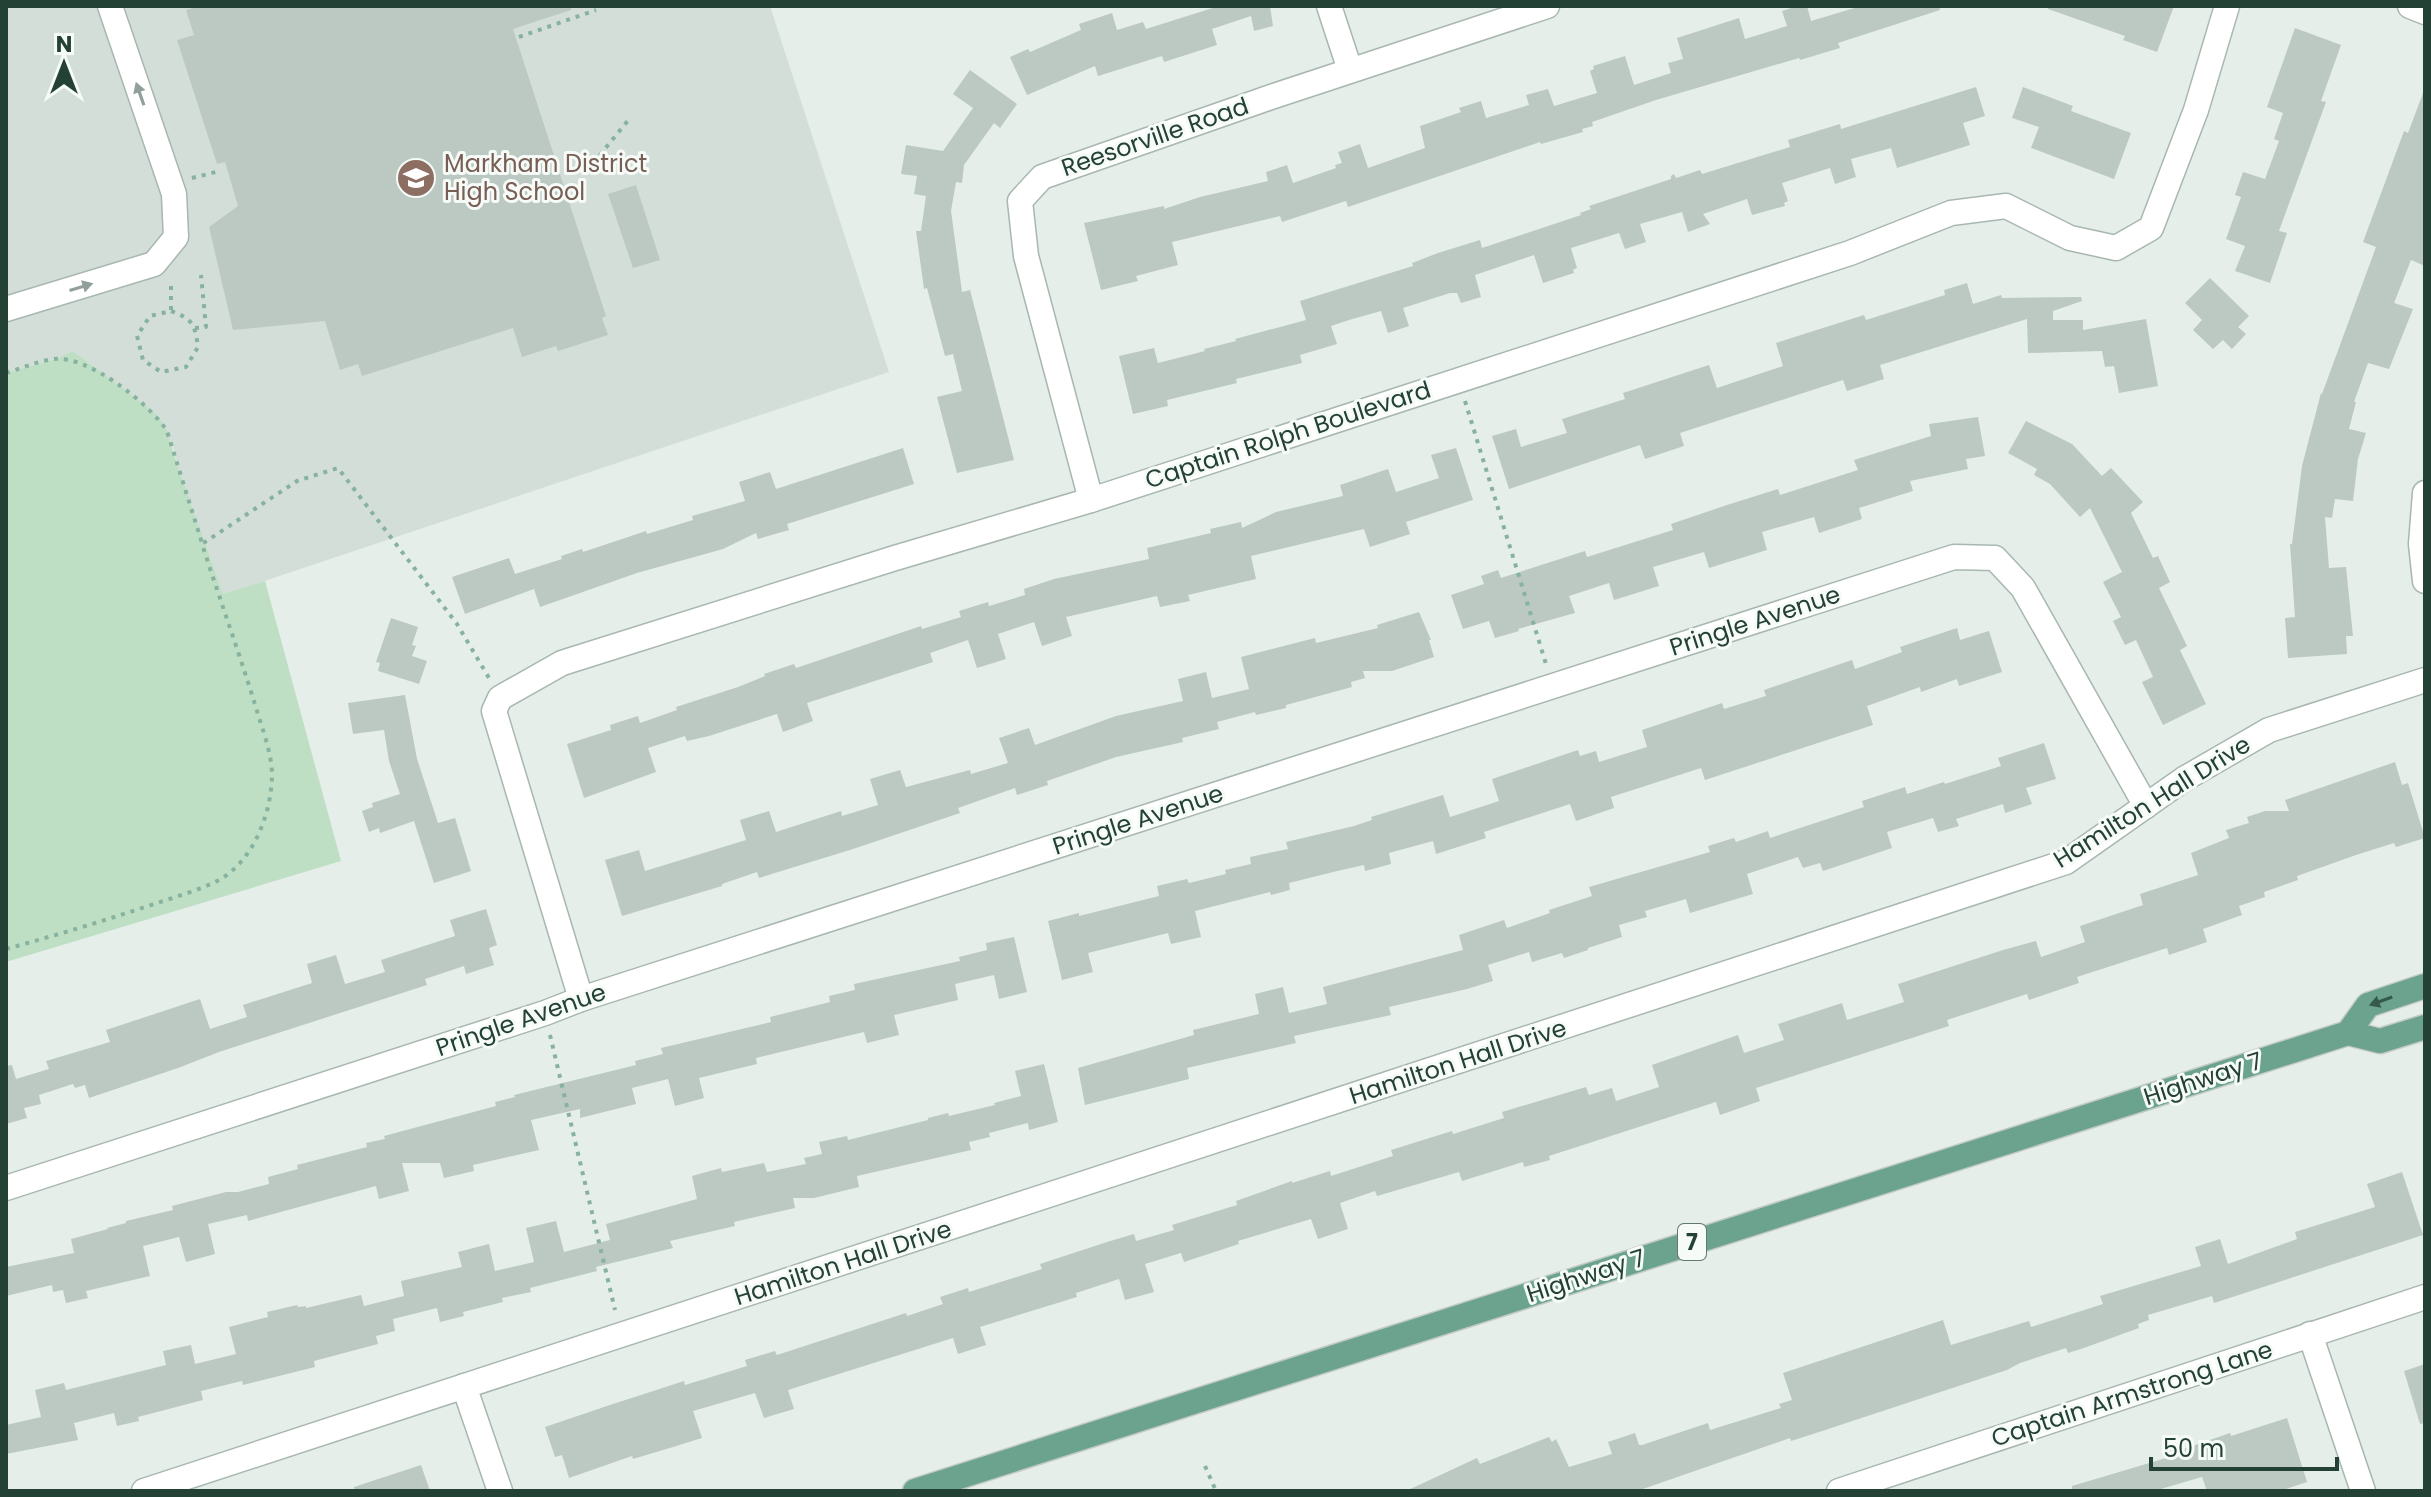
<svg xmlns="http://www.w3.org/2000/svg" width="2431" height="1497" viewBox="0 0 2431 1497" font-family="Poppins,sans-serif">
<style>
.built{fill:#d4ded8}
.green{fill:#bfdfc4}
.building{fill:#bbc9c2}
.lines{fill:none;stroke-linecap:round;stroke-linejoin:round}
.minor-casing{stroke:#a8b7b0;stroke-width:27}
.major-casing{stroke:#c2cac7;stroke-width:27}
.path{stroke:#86b29f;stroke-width:4;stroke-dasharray:4 6;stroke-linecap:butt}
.minor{stroke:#fff;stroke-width:24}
.major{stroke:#6ba38e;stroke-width:24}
.oneway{fill:#92a09a}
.oneway2{fill:#365a4c}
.labels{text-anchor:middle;stroke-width:6;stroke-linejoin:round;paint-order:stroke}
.shield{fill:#f6fbf8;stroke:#637970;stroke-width:2}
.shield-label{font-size:22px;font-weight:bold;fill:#244136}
.street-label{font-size:24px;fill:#244136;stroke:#f6fbf8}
.education-label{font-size:24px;fill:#785e54;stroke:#f6fbf8;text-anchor:start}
</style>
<rect width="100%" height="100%" fill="#e6eee9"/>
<polygon class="built" points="6,6 770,6 889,372 223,595 177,464 173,447 159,417 73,351 56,359 6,373"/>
<polygon class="green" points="73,351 146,406 159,417 167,431 177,464 223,594 265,581 341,861 6,962 6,373 56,359"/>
<g class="building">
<polygon points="200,6 571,6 571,10 513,29 606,316 602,318 608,335 558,351 556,346 522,357 513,328 362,376 358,364 340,370 325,321 233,330 209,227 238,206 225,162 217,164 177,40 194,35 186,10"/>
<polygon points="1219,6 1270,6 1273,26 1254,31 1251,16 1212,29 1217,45 1164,62 1162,56 1098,76 1095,66 1027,95 1010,57 1028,49 1030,52 1081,30 1079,24 1112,13 1117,30 1143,22 1146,29"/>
<polygon points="1798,6 1807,6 1811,21 1861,6 1939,6 1940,10 1838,43 1840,48 1800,60 1799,58 1656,100 1592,122 1593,126 1582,129 1583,132 1541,144 1540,142 1348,207 1346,201 1282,222 1280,216 1172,242 1178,265 1136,276 1138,281 1101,290 1084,223 1164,206 1164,209 1200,197 1268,181 1266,172 1287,165 1293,183 1336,168 1335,165 1342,163 1338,152 1360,144 1368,168 1425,148 1420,126 1461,112 1459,108 1481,101 1486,118 1529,105 1526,95 1548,89 1554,106 1597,93 1590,71 1594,69 1593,66 1625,56 1634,85 1671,73 1668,63 1683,59 1677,38 1739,18 1745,39 1787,26 1782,11"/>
<polygon points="2049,6 2174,6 2157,52 2123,40 2125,36 2048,9"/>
<polygon points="2295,28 2341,45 2321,101 2326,102 2279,231 2287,233 2270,283 2235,271 2245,246 2226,239 2241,197 2235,195 2243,172 2265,179 2279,141 2274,139 2283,113 2267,107"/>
<polygon points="970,70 1017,104 1000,128 994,123 964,165 962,183 956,182 951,211 962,292 970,290 1014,460 957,473 937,397 962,391 953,354 945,356 927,288 924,289 916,231 921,231 926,196 914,194 917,176 901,174 906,145 943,151 973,108 953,94"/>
<polygon points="1976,87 1985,116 1963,123 1970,145 1897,168 1891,148 1851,159 1856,177 1835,184 1830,168 1782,183 1788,201 1784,203 1785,206 1752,215 1747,199 1703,214 1710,224 1688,232 1682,212 1640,224 1646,242 1625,249 1619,233 1571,248 1577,268 1573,270 1574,273 1543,283 1534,255 1475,275 1481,297 1461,303 1457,293 1450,293 1403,308 1409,326 1388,333 1381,311 1349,320 1331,326 1337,344 1300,355 1302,363 1236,379 1237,383 1167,400 1168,406 1133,414 1119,356 1154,348 1158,363 1205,351 1204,349 1236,341 1235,339 1306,320 1300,301 1413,266 1412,263 1438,253 1480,240 1482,248 1581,215 1580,213 1591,209 1589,206 1671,179 1671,176 1674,174 1676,178 1700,170 1702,174 1790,147 1788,140 1840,124 1841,129"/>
<polygon points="2023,87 2073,106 2071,111 2131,133 2114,179 2031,148 2039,127 2012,118"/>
<polygon points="2423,93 2425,93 2425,266 2411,260 2394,303 2413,309 2389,369 2368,363 2354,402 2356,402 2349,429 2366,433 2358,459 2353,501 2335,499 2332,518 2325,517 2329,568 2346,567 2353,636 2346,636 2347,654 2288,658 2285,618 2295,617 2290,544 2292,544 2302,466 2321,393 2322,394 2376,247 2363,242 2404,131 2408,133"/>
<polygon points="636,185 660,260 633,268 608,194"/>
<polygon points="2210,278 2249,316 2238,327 2246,334 2232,349 2223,340 2213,349 2193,330 2202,320 2185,303"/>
<polygon points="1967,283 1973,304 2001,295 2002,298 2081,297 2082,301 2053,311 2053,320 2083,320 2083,330 2146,319 2158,386 2119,393 2114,366 2105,367 2102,351 2028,353 2027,319 1880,365 1884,379 1847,391 1843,380 1680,433 1684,446 1645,459 1640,445 1509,489 1492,436 1516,429 1521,447 1567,433 1562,419 1625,399 1623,393 1709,365 1717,388 1783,366 1776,343 1864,315 1866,320 1945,295 1944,290"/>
<polygon points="1978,417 1985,456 1966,459 1968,469 1910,481 1913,491 1859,508 1862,519 1819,533 1814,517 1762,532 1767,550 1709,568 1704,552 1653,567 1659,586 1614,600 1609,583 1569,596 1575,613 1518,629 1519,631 1495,638 1489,621 1463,629 1451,595 1484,584 1481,576 1498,570 1501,578 1585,551 1587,557 1673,530 1671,524 1727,505 1778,489 1780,495 1858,470 1854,460 1931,436 1929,424"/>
<polygon points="2026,421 2072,444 2102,476 2111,468 2143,502 2131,513 2153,558 2158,556 2170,582 2159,588 2187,646 2180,650 2206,704 2163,725 2142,682 2153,677 2136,640 2125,645 2113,621 2121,617 2103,582 2122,572 2090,508 2080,517 2050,484 2034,475 2037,469 2008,453"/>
<polygon points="903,448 914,484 787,524 789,530 758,539 756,533 723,549 637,573 540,607 534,589 465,614 452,577 509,558 515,574 562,559 561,556 582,549 583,552 646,531 647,534 693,520 692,516 745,501 739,482 770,472 776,489"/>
<polygon points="1456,448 1473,500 1406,522 1410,534 1370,547 1364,529 1251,556 1256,579 1188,595 1190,601 1160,607 1157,596 1066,617 1072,636 1042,646 1034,622 998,634 1006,659 977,668 968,640 930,653 933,662 807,703 813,721 783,732 777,714 709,736 687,741 685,736 648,748 656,772 584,798 567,744 611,730 610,725 638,716 640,723 677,710 676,707 738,687 765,676 764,674 794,664 796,668 921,626 922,629 961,617 959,611 988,602 989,606 1025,595 1024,589 1054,579 1149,559 1147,548 1211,533 1210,529 1241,522 1242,528 1276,512 1343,496 1340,485 1388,469 1396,492 1439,478 1431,455"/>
<polygon points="1419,612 1431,640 1429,640 1434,657 1392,671 1363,671 1365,678 1351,682 1352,687 1286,705 1286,708 1256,715 1255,712 1217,722 1219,729 1182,738 1183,742 1116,757 1047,781 1048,785 1017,795 1015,788 958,808 960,813 853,849 759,878 757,872 722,884 722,886 622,916 605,860 639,850 645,871 746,840 740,820 769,811 776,832 841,811 842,816 878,805 870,779 900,770 906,787 970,770 971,774 1008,763 999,738 1029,728 1035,745 1116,716 1183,701 1178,679 1206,672 1212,698 1249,689 1241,657 1315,638 1316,643 1378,628 1377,625"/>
<polygon points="391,618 418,627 412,645 416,646 412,656 427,661 419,684 378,671 380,663 376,662"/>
<polygon points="1957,628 1960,640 1989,631 2002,672 1959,686 1957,679 1921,692 1920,687 1867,706 1873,725 1705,780 1701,768 1611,797 1614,808 1576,821 1570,804 1484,832 1486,838 1436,854 1433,841 1389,853 1391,864 1365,871 1364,865 1333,872 1289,883 1290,890 1271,895 1270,892 1195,911 1201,937 1171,944 1168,933 1088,953 1093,972 1062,980 1048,921 1079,913 1079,916 1159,896 1157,886 1187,879 1189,883 1226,874 1225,870 1251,864 1250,857 1288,849 1286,842 1354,826 1372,820 1371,817 1443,795 1450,817 1499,801 1492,779 1578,750 1580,756 1596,751 1599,762 1647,747 1642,730 1722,703 1724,709 1766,696 1764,690 1852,660 1855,669 1902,652 1900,647"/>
<polygon points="405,695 417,759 438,823 455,818 471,871 434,883 414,821 380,833 379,828 369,832 362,811 373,807 372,803 400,794 389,761 384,730 353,734 348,703"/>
<polygon points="2044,743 2056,779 2026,788 2032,804 2005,813 2003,804 1956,819 1959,826 1938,832 1933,818 1887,832 1892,848 1823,871 1820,863 1803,868 1798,857 1747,874 1753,894 1690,913 1686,899 1645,911 1647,917 1619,925 1622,937 1588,948 1588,950 1564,958 1562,953 1532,962 1529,952 1488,965 1493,981 1467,989 1389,1007 1391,1015 1294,1036 1296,1043 1187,1068 1189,1079 1085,1105 1078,1068 1194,1035 1193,1030 1259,1014 1255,994 1283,987 1289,1013 1327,1004 1323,987 1463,950 1459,935 1504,920 1507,928 1550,913 1549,910 1592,896 1589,887 1710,852 1708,846 1734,838 1736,842 1768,831 1770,838 1864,807 1862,801 1905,787 1907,794 1944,782 1945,784 2001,766 1998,758"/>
<polygon points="2395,762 2402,785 2408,783 2425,838 2396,847 2394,843 2356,855 2297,876 2298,880 2264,892 2265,897 2239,906 2242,915 2203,929 2207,942 2169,955 2167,948 2077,977 2079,983 2029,1000 2027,994 1947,1020 1949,1026 1756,1088 1760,1101 1720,1115 1716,1102 1549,1156 1550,1160 1524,1167 1523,1162 1462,1181 1459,1172 1377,1196 1375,1191 1340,1203 1348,1229 1318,1239 1311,1219 1238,1241 1239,1244 1184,1262 1181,1253 1145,1264 1154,1292 1125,1300 1119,1279 1076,1293 1077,1297 980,1327 986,1345 958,1354 953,1338 788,1390 794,1409 764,1418 755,1393 693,1411 702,1438 673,1447 633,1459 632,1456 569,1478 562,1455 555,1457 545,1427 610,1405 684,1381 685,1385 747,1366 745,1360 775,1351 777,1355 906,1313 907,1316 943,1304 940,1297 968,1288 969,1292 1042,1269 1040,1264 1107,1242 1134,1234 1136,1241 1174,1230 1172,1225 1237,1205 1236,1201 1292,1181 1292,1183 1330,1171 1331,1176 1393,1156 1391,1150 1452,1131 1453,1134 1504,1118 1502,1112 1586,1087 1589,1095 1612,1088 1616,1101 1659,1087 1652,1065 1738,1035 1744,1053 1784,1040 1778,1024 1842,1003 1847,1020 1904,1002 1898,984 2003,950 2036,941 2041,957 2085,942 2080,926 2143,905 2140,894 2198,875 2191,853 2229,838 2226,830 2249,823 2247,817 2265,811 2289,811 2285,800"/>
<polygon points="486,909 497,945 489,948 494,965 466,974 464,966 425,979 427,985 219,1052 178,1068 89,1098 85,1085 75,1088 73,1084 39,1095 41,1104 24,1108 27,1118 6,1124 6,1066 12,1065 16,1079 49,1069 46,1061 110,1042 106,1030 200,999 210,1029 247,1017 243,1005 312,983 307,964 336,955 345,984 385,972 381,960 455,936 450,920"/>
<polygon points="1014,937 1027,992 999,999 994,975 955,984 958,1000 894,1015 899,1035 867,1043 864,1032 756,1058 757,1064 699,1078 704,1098 675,1106 668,1079 632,1088 636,1104 580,1118 580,1109 531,1120 539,1150 473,1165 474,1171 444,1178 440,1163 402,1163 409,1191 379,1199 376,1186 248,1221 247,1215 208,1224 215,1254 186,1262 179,1237 143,1246 150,1276 86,1291 88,1298 66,1303 63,1290 53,1292 52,1285 6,1296 6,1267 74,1253 71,1239 108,1229 107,1228 126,1223 126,1221 173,1210 172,1206 226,1192 238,1192 269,1184 268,1177 298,1169 297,1165 367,1147 366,1143 385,1139 384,1136 496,1106 495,1102 515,1097 514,1095 636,1065 635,1061 663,1054 661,1048 771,1022 770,1017 830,1002 829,996 855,990 854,984 960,961 959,957 987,950 986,943"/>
<polygon points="1044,1064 1058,1122 1029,1130 1028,1123 989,1133 990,1137 969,1142 971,1150 857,1176 859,1187 814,1198 793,1198 795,1208 734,1222 735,1226 670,1241 673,1248 596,1267 597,1271 530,1288 531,1292 502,1298 503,1302 463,1312 464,1316 440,1322 437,1308 393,1319 395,1331 376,1336 378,1344 314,1361 315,1367 243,1385 242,1381 201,1391 203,1400 138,1417 139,1421 117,1426 114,1413 74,1423 78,1440 6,1454 6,1425 41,1417 35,1390 64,1383 66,1390 166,1365 163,1351 191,1345 195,1364 236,1354 229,1327 268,1317 267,1312 297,1305 298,1307 306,1306 306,1308 361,1295 364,1306 404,1296 401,1281 462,1267 458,1252 489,1244 495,1271 534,1262 526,1228 556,1221 564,1252 610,1240 606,1224 697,1199 692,1176 721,1168 722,1172 764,1163 767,1172 806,1164 804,1158 822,1154 819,1142 847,1136 848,1140 928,1120 928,1118 948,1113 949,1116 995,1105 994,1103 1021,1096 1015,1071"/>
<polygon points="2402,1172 2423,1235 2214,1303 2212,1296 2148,1315 2149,1320 2138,1324 2139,1328 2081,1349 2068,1353 2066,1348 2020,1363 2007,1370 1813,1434 1791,1441 1790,1438 1637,1491 1406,1491 1477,1458 1480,1464 1549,1437 1552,1442 1556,1439 1569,1467 1612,1454 1608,1442 1635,1433 1639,1445 1642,1445 1708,1423 1710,1430 1781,1408 1779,1404 1792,1400 1783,1373 1943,1320 1951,1345 2029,1321 2031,1327 2103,1304 2100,1296 2201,1266 2195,1247 2220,1239 2228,1264 2297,1239 2295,1232 2375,1207 2367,1184"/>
<polygon points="2425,1364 2425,1423 2420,1424 2404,1371"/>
<polygon points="2287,1418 2307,1482 2280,1491 2207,1491 2202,1477 2154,1491 2072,1491 2072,1486 2173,1456 2172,1453 2230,1433 2231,1436"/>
<polygon points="421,1465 430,1491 355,1491 354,1487"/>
</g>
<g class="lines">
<g class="minor-casing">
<g id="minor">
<polyline points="1329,6 1350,70"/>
<polyline points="2410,6 2425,12"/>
<polyline points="6,309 154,264 176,237 174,194 110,6"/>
<polyline points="2425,493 2421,544 2425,581"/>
<polyline points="1091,500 1026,256 1020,201 1042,177 1271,97 1547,6"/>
<polyline points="581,999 494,711 500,698 562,663 895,558 1091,500 1850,253 1951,213 2006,206 2070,238 2116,248 2151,228 2196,110 2227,6"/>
<polyline points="6,1188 545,1013 581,999 1954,557 1995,558 2023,588 2146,806"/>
<polyline points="2310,1334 2363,1491"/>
<polyline points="464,1386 500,1491"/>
<polyline points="144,1491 2066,862 2184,779 2269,730 2425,680"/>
<polyline points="1839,1491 2425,1297"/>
</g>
</g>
<g class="major-casing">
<g id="major">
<polyline points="2348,1033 2368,1005 2425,986"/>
<polyline points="915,1491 2348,1033 2380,1041 2425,1027"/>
</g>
</g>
<g class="path">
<polyline points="519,37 596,10"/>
<polyline points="587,171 630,118"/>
<polyline points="192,178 216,172"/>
<polyline points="171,310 171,285"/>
<path d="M171,311C193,319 195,325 198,347L186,367L161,372L143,360L137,336L150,316Z"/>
<polyline points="195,328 206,327 201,275"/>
<path d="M6,373C22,368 38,361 54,359C88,355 150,404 167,431L202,543"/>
<polyline points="1465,401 1546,664"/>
<path d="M6,949C57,935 107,920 157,903C178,896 200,890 219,880C254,860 271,814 272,776C272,754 263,731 257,711C240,655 220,600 202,544L297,481L338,468L457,624L489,678"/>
<polyline points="550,1035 615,1310"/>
<polyline points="1205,1466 1216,1491"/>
</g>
<use href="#minor" class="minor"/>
<use href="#major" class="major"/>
</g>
<defs><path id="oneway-solid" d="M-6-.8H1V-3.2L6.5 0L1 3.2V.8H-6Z" transform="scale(2)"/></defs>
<g class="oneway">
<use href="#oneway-solid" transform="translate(140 94) rotate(-109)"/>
<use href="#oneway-solid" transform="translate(81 287) rotate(-17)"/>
</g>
<use class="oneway2" href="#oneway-solid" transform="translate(2381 1001) rotate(160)"/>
<defs>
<g id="school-disc" transform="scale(2)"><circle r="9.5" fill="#8d6e63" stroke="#f6fbf8"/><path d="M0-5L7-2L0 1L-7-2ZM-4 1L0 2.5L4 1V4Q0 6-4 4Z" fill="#fff"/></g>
</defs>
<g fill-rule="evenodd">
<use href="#school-disc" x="416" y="178"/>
</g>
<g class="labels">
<rect class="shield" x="1678" y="1224" width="28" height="36" rx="6"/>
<g class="shield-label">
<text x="1692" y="1250">7</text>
</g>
<g class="street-label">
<text transform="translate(1155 137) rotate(-19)" y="8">Reesorville Road</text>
<text transform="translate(1288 435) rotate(-18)" y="8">Captain Rolph Boulevard</text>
<text transform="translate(1755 621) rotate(-18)" y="8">Pringle Avenue</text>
<text transform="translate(2152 802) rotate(-32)" y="8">Hamilton Hall Drive</text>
<text transform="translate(1138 820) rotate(-18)" y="8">Pringle Avenue</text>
<text transform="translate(521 1020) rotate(-19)" y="8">Pringle Avenue</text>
<text transform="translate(1458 1062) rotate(-18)" y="8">Hamilton Hall Drive</text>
<text transform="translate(2203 1079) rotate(-18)" y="8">Highway 7</text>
<text transform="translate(843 1263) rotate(-18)" y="8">Hamilton Hall Drive</text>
<text transform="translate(1586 1276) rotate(-18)" y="8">Highway 7</text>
<text transform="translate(2132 1394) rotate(-18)" y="8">Captain Armstrong Lane</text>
</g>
<g class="education-label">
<text x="444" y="172">Markham District<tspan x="444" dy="28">High School</tspan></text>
</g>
</g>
<rect width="2431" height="1497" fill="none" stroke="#244136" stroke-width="16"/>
<g transform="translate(64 64)" stroke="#f6fbf8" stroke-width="6" paint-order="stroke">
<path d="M0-6L14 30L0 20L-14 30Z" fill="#244136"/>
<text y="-12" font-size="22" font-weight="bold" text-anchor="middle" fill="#244136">N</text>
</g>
<path d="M2151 1457v12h186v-12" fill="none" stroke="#244136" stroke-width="4"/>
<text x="2163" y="1457" font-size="24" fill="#244136" stroke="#f6fbf8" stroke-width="6" paint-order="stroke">50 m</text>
</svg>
